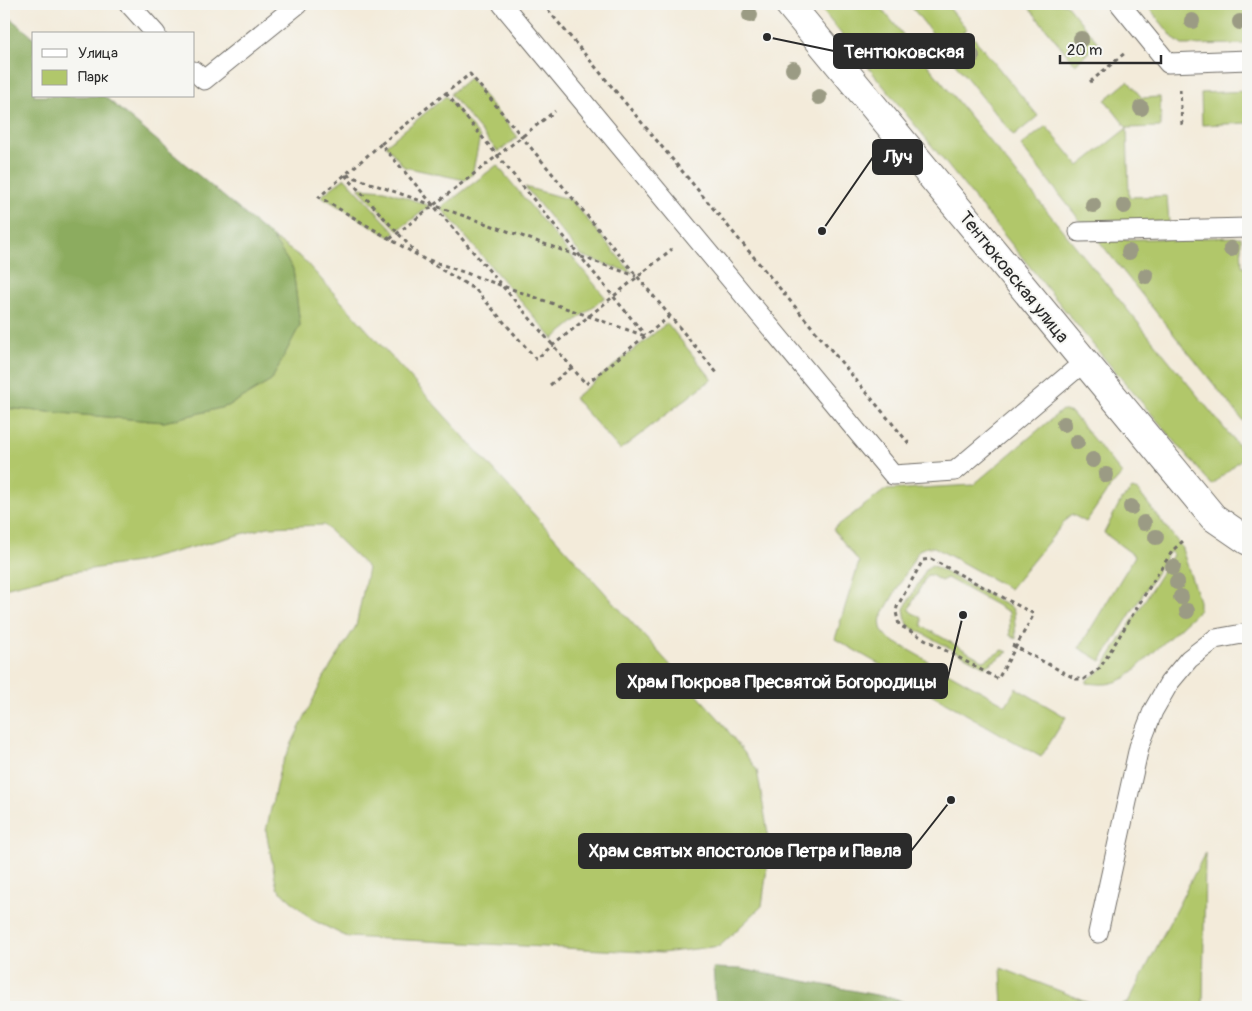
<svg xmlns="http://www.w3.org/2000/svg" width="1252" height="1011" viewBox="0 0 1252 1011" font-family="Pangolin,sans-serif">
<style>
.green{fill:#b1c76b;stroke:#6e794b}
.forest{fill:#8cac5f;stroke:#5c6c45}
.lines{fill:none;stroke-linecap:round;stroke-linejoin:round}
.service-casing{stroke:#716e68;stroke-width:21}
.tertiary-casing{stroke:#716e68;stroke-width:30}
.path{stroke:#716e68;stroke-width:3;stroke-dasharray:4 4;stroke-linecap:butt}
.service{stroke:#fff;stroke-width:19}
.tertiary{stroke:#fff;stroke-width:28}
.tree{fill:#9b9b84}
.labels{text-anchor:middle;stroke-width:4;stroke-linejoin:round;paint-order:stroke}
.street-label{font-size:18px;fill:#2b2b2b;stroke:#f6f6f2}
.leader{fill:none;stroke:#2b2b2b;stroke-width:2}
.callout-dot{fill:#2b2b2b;stroke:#f6f6f2;stroke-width:2}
.callout{fill:#2b2b2b;stroke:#2b2b2b;stroke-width:2}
.callout-label{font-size:19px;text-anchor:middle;font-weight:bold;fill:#fff}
</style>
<rect width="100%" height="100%" fill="#f6f6f2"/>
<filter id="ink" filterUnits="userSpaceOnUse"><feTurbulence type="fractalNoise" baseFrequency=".02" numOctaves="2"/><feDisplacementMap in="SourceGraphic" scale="10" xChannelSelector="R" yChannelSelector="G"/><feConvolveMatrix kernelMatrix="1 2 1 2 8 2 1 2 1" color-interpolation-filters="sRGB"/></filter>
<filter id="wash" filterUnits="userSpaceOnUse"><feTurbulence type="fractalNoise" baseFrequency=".0096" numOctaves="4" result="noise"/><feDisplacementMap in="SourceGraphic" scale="20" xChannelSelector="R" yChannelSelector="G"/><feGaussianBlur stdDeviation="1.12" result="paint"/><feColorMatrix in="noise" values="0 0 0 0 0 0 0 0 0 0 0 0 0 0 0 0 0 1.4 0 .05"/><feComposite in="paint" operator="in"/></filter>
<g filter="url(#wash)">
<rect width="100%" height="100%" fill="#f3ebda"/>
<g class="green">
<polygon points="817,4 878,4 1246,455 1212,485 1098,351"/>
<polygon points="909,4 946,4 967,29 944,48"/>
<polygon points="1026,4 1066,4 1099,44 1075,64"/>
<polygon points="1146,4 1248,4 1248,44 1182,45 1175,40"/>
<polygon points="973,37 1038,116 1014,136 949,56"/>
<polygon points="469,78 518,137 498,152 450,94"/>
<polygon points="1128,81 1142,98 1160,97 1161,127 1127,128 1129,197 1167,196 1169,222 1082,223 1021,146 1046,126 1079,166 1127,128 1105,100"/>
<polygon points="1248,91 1248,123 1202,125 1201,93"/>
<polygon points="446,96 480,137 472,175 465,180 404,167 386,145"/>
<polygon points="497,165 605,297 553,339 441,208"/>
<polygon points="345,178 396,233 390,237 321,196"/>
<polygon points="525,187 571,200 632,273 582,256"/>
<polygon points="358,188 385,190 430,206 398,230"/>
<polygon points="272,237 302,258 720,720 757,770 770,845 762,906 720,946 662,953 347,937 311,919 277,888 266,831 280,768 324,677 356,626 368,568 324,525 268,527 137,562 65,573 4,588 4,408 164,422 228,406 271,381 300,325 293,269"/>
<polygon points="1241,237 1242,266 1248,266 1248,427 1098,240"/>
<polygon points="667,323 712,379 620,450 574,398"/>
<path d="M1062,410L1072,413L1122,474L1108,490L1086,522L1071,514L1010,589L934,547H926L919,550L881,617C879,627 882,634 891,640L1006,705L1016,688L1066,717L1041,757L835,639L859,562L833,529L885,490L973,485Z"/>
<path d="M1132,489L1138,491L1181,546L1199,601V610L1127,677C1111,685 1105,685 1087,683V680L1102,669L1173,555L1170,551L1101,661L1079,648L1135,556L1104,533L1120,502Z"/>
<polygon points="932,565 1012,608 1014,612 1016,639 1010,635 1009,612 947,578 941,581 931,575 927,575 909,609 911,612 922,618 922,626 984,661 1003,650 1008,652 986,666 983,666 909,626 906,620 904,609 927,568"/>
<polygon points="1205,853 1203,1007 1115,1007 1128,1003"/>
<polygon points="1001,968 1101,1007 1003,1007"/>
</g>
<g class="forest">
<polygon points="4,13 34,38 34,96 104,96 272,237 293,269 300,325 271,381 228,406 164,422 4,408"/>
<polygon points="713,968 741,969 897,999 914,1007 716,1007"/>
</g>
</g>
<g filter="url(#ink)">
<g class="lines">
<g class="service-casing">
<g id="service">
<polyline points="129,4 156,34"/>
<polyline points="502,4 893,475 955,471 1084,362"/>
<polyline points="1120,4 1168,63 1248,60"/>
<polyline points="194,71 204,80 298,4"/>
<polyline points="1079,232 1248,228"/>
<polyline points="1098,933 1139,747 1153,711 1169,683 1189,659 1215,639 1248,633"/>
</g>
</g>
<g class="tertiary-casing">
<polyline id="tertiary" points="789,4 1213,517 1248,541"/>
</g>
<g class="path">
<polyline points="543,4 911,446"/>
<polyline points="1090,82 1126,52"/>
<polyline points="1180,89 1182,126"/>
<polyline points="446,93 645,335"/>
<polyline points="381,144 319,197 476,290 536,359 672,249"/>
<polyline points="345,175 417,254"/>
<polyline points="347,175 636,276"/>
<polyline points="390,239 555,111"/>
<polyline points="429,260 645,336"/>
<polyline points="670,316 586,384 381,144 470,74 717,373"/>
<polyline points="550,385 571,368"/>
<polyline points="1247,486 1248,485"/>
<polygon points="931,559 1034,614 998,679 899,625 896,612 897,607 923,560"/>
<polyline points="1012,645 1076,679 1084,679 1100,668 1155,578 1173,550 1183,541"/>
</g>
<use href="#service" class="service"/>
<use href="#tertiary" class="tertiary"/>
</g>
<g class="tree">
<circle cx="750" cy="15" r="8"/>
<circle cx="1192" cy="21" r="8"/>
<circle cx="1240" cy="22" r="8"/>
<circle cx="1081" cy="39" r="8"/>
<circle cx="972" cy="56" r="8"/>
<circle cx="793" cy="69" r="8"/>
<circle cx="819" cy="97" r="8"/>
<circle cx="1141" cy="108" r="8"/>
<circle cx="1093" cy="205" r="8"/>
<circle cx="1124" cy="206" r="8"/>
<circle cx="1231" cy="249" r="8"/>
<circle cx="1129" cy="252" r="8"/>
<circle cx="1146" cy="276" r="8"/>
<circle cx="1064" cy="424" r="8"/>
<circle cx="1077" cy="442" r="8"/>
<circle cx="1093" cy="460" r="8"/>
<circle cx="1106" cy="475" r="8"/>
<circle cx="1131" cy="507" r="8"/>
<circle cx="1144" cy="523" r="8"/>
<circle cx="1156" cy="537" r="8"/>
<circle cx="1173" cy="567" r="8"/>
<circle cx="1177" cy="582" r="8"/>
<circle cx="1181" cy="597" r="8"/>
<circle cx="1187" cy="611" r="8"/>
</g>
</g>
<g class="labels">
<g class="street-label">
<text transform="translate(1014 277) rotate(51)" y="6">Тентюковская улица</text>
</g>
</g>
<path class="leader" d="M767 37L834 51M822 231L873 157M963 615L947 681M951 800L911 851"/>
<g class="callout-dot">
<circle cx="767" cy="37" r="5"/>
<circle cx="822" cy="231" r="5"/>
<circle cx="963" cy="615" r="5"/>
<circle cx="951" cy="800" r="5"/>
</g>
<g class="callout">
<rect x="834" y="34" width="140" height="34" rx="5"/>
<rect x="873" y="140" width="49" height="34" rx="5"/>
<rect x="617" y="664" width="330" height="34" rx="5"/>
<rect x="579" y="834" width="332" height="34" rx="5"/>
</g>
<g class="callout-label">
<text x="904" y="58">Тентюковская</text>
<text x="898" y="163">Луч</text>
<text x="782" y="688">Храм Покрова Пресвятой Богородицы</text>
<text x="745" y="857">Храм святых апостолов Петра и Павла</text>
</g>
<rect width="1252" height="1011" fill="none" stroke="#f6f6f2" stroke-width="20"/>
<rect x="32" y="32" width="162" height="65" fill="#f6f6f2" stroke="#a5a5a2"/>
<rect x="42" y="49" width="25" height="8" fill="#ffffff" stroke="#a5a5a2"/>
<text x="78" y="58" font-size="15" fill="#2b2b2b">Улица</text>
<rect x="42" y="70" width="25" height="15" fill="#b1c76b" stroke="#a5a5a2"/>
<text x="78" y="82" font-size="15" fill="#2b2b2b">Парк</text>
<path d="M1060 55v8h101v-8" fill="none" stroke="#2b2b2b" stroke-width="2.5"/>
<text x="1067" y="55" font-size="15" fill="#2b2b2b" stroke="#f6f6f2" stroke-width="4" paint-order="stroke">20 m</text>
</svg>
